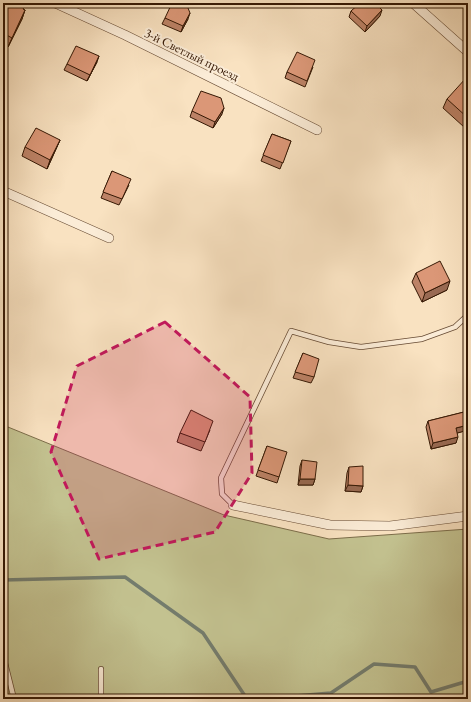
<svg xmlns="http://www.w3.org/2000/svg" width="471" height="702" viewBox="0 0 471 702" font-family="'EB Garamond',serif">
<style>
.green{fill:#c3c290;stroke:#7c6d4a}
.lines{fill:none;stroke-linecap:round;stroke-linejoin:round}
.stream{stroke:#747c6d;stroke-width:3.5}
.lane-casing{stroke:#664a33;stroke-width:6}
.street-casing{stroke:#664a33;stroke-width:10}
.lane{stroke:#fbecd7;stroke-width:4.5}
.street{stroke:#fbecd7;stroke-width:9}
.wall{fill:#bc8266;stroke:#351804}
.shaded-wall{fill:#996a53;stroke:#351804}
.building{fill:#db9777;stroke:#351804}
.marked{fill:#c2185b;fill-opacity:0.2;stroke:#c2185b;stroke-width:3;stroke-dasharray:8 5;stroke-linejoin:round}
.labels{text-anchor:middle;stroke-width:4;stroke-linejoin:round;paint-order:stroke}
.street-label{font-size:13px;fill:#351804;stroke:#fbecd7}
</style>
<rect width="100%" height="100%" fill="#f9e2c1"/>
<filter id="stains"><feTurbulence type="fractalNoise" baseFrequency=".005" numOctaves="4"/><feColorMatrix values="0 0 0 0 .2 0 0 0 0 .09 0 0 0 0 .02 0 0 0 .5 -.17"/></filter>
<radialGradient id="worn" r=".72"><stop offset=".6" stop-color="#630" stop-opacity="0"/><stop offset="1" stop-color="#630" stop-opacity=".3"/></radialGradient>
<polygon class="green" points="3,425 224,515 329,539 468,529 468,699 3,699"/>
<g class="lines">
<g class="stream">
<polyline points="3,580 125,577 203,633 247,699"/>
<polyline points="260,699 331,693 374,664 415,667 431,692 468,681"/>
</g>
<g class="lane-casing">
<g id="lane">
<polyline points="233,505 222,494 221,478 291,331 329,342 361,347 422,339 455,327 468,315"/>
<polyline points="3,655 14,699"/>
<polyline points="101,669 101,699"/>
</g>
</g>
<g class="street-casing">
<g id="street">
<polyline points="55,3 125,35 317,130"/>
<polyline points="413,3 468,52"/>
<polyline points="3,191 109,238"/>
<polyline points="233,505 330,525 390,526 468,516"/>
</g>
</g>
<use href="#lane" class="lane"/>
<use href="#street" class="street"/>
</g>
<g class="wall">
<polygon points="3,3 25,10 22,19 8,47 3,44"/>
<polygon points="351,11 380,16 365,32 349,17"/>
<polygon points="165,18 188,19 181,32 162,24"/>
<polygon points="97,62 87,81 64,70 67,64"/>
<polygon points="313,67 305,87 285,78 287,72"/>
<polygon points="468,81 468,123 464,127 443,108 447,99"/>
<polygon points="192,111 222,114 213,128 190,117"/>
<polygon points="272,134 291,141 280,169 261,161"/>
<polygon points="60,140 56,149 47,169 22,156 25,147"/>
<polygon points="112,171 129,185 119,205 101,198"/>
<polygon points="416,273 447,290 422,302 412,282"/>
<polygon points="303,353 314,377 311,383 293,378"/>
<polygon points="468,411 468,430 457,433 456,443 431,449 426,427 428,421"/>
<polygon points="210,430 201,451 177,442 180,433"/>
<polygon points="267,446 279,477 277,483 256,476"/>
<polygon points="302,460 315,479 313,485 298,485 300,466"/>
<polygon points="349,467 363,486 361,492 345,491 347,473"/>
</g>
<g class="shaded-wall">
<polygon points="25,10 22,19 8,47 12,38"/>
<polygon points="382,10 380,16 365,32 367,26"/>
<polygon points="190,13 188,19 181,32 183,26"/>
<polygon points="99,56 97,62 87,81 90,75"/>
<polygon points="224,108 222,114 213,128 215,122"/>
<polygon points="468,118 468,122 464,127"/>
<polygon points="60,140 56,149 47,169 50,160"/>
<polygon points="450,281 447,290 422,302 425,293"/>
<polygon points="468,425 468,430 454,434 456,428"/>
<polygon points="458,437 456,443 431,449 433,443"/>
<polygon points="300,479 315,479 313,485 298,485"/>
<polygon points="348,485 363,486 361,492 345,491"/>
</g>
<g class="building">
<polygon points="3,3 8,3 11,4 11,3 19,3 25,6 23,9 25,10 12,38 3,33"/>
<polygon points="172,3 186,3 190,13 183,26 165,18"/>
<polygon points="360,3 375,3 382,10 367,26 351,11"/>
<polygon points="76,46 99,56 90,75 67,64"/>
<polygon points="297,52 315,60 307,81 287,72"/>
<polygon points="466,78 468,81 468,118 447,99"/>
<polygon points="201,91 221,98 224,108 215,122 192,111"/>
<polygon points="36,128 60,140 50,160 25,147"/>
<polygon points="272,134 291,141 283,163 263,155"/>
<polygon points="112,171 131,179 122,199 103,192"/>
<polygon points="440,261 450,281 425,293 416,273"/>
<polygon points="303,353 319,359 314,377 295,372"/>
<polygon points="191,410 213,421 205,442 180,433"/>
<polygon points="468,411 468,425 456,428 458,437 433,443 428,421"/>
<polygon points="267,446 287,452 279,477 258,470"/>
<polygon points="302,460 317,462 315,479 300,479"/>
<polygon points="363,466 363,486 348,485 349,467"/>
</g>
<path class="marked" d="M165,322L250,397L252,473L215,532L99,559L51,452L77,366Z"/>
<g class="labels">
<g class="street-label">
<text transform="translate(192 54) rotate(26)" y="5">3-й Светлый проезд</text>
</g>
</g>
<rect width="471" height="702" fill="none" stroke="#f9e2c1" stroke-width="16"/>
<rect x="4" y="4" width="463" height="694" fill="none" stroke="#351804" stroke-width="2"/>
<rect x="8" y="8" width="455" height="686" fill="none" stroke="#351804"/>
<rect width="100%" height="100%" filter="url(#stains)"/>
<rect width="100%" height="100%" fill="url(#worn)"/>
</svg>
